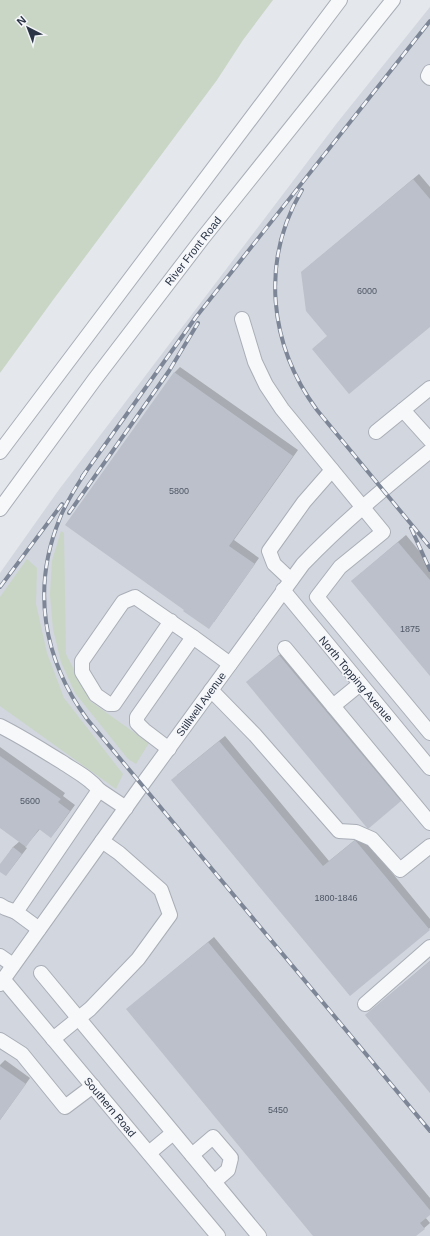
<svg xmlns="http://www.w3.org/2000/svg" width="430" height="1236" viewBox="0 0 430 1236" font-family="Arial,sans-serif">
<style>
.built{fill:#d2d6de}
.green{fill:#c9d6c5}
.shadow{fill:#0003}
.building{fill:#bbc0ca}
.lines{fill:none;stroke-linecap:round;stroke-linejoin:round}
.minor-casing{stroke:#a9aeb7;stroke-width:16}
.minor{stroke:#f7f8fa;stroke-width:14}
.rail-casing{stroke:#7d8696;stroke-width:4}
.rail{stroke:#f4f6f9;stroke-width:2.5;stroke-dasharray:8;stroke-linecap:butt}
.labels{text-anchor:middle;stroke-width:3;stroke-linejoin:round;paint-order:stroke}
.number-label{font-size:9px;fill:#4f5766}
.street-label{font-size:11px;fill:#2b3445;stroke:#f4f6f9}
</style>
<rect width="100%" height="100%" fill="#e4e7ec"/>
<polygon class="built" points="430,7 430,1236 0,1236 0,573 58,491 337,123"/>
<g class="green">
<polygon points="0,0 273,0 243,40 217,80 53,300 0,373"/>
<polygon points="61,531 64,533 66,654 90,701 149,743 136,764 128,759 75,693 61,662 53,629 50,595 52,561"/>
<polygon points="27,559 37,568 36,604 47,653 64,698 123,774 116,789 0,706 0,597"/>
</g>
<g class="shadow">
<polygon points="419,174 430,187 430,326 308,267"/>
<polygon points="180,367 298,450 234,540 259,558 214,622 174,373"/>
<polygon points="406,535 430,564 430,675 352,581"/>
<polygon points="285,650 406,795 400,801 253,677"/>
<polygon points="225,736 329,861 361,835 430,919 430,928 350,995 177,775"/>
<polygon points="0,747 65,793 63,796 75,805 56,831 51,836 40,829 25,847 27,848 11,869 6,875 0,871 0,866 13,847 20,841 0,827"/>
<polygon points="214,937 430,1198 430,1213 425,1217 430,1223 415,1236 315,1236 133,1004"/>
<polygon points="430,961 430,1091 366,1015"/>
<polygon points="5,1060 30,1078 0,1120 0,1065"/>
</g>
<g class="building">
<polygon points="413,179 430,199 430,327 349,394 312,349 327,336 306,311 301,272"/>
<polygon points="174,372 293,456 229,546 255,564 209,629 183,611 184,610 65,525"/>
<polygon points="398,542 430,580 430,676 351,581"/>
<polygon points="279,655 401,801 368,829 246,682"/>
<polygon points="219,741 323,866 355,840 430,930 350,996 171,780"/>
<polygon points="0,756 61,799 58,802 70,811 51,838 39,829 26,847 0,828"/>
<polygon points="13,847 22,854 6,876 0,872 0,864"/>
<polygon points="208,942 430,1210 430,1215 420,1223 425,1229 416,1236 313,1236 126,1009"/>
<polygon points="430,961 430,1093 365,1015"/>
<polygon points="0,1066 26,1084 0,1120"/>
</g>
<g class="lines">
<g class="minor-casing">
<g id="minor">
<polyline points="430,72 428,76 430,78"/>
<polyline points="242,319 255,362 266,385 282,409 383,532 340,567 317,597 430,733"/>
<polyline points="430,388 403,410 430,440"/>
<polyline points="376,432 403,410"/>
<polyline points="0,452 340,0"/>
<polyline points="0,509 95,379 202,239 393,0"/>
<polyline points="291,580 274,564 269,551 304,502 332,470"/>
<polyline points="283,590 430,768"/>
<polyline points="171,621 114,704 109,704 96,695 82,672 82,661 123,602 135,597 193,637"/>
<polyline points="285,648 430,823"/>
<polyline points="211,690 255,735 339,831 356,832 372,839 400,870 430,846"/>
<polyline points="333,706 360,684"/>
<path d="M0,726C22,737 42,750 62,762C75,771 90,778 99,790"/>
<polyline points="169,749 144,730 137,723 137,717 193,637 230,664"/>
<polyline points="0,905 5,908 16,912"/>
<polyline points="39,929 16,912 99,790 126,808"/>
<polyline points="0,956 13,965"/>
<polyline points="41,973 259,1236"/>
<polyline points="3,979 218,1236"/>
<path d="M0,984L142,785L303,564C342,523 386,487 430,451"/>
<polyline points="365,1004 430,947"/>
<polyline points="53,1039 90,1009 138,959 170,915 161,890 119,853 102,841"/>
<polyline points="0,1040 22,1054 65,1107 93,1086"/>
<polyline points="149,1153 173,1133"/>
<polyline points="192,1155 213,1137 231,1158 228,1170 214,1182"/>
</g>
</g>
<use href="#minor" class="minor"/>
<g class="rail-casing">
<g id="rail">
<path d="M302,190C260,261 269,345 317,410L430,547"/>
<path d="M85,473C76,487 66,502 60,518C31,588 43,659 87,719L430,1131"/>
<polyline points="82,477 196,317 430,21"/>
<polyline points="69,513 169,371 198,323"/>
<polyline points="411,528 430,570"/>
<polyline points="0,587 62,504"/>
</g>
</g>
<use href="#rail" class="rail"/>
</g>
<g class="labels">
<g class="number-label">
<text x="367" y="294">6000</text>
<text x="179" y="494">5800</text>
<text x="410" y="632">1875</text>
<text x="30" y="804">5600</text>
<text x="336" y="901">1800-1846</text>
<text x="278" y="1113">5450</text>
</g>
<g class="street-label">
<text transform="translate(193 251) rotate(-52)" y="4">River Front Road</text>
<text transform="translate(356 679) rotate(50)" y="4">North Topping Avenue</text>
<text transform="translate(201 704) rotate(-54)" y="4">Stillwell Avenue</text>
<text transform="translate(110 1107) rotate(50)" y="4">Southern Road</text>
</g>
</g>
<g transform="translate(28 28) rotate(318)" stroke="#f4f6f9" stroke-width="3" paint-order="stroke">
<path d="M0-3L7 15L0 10L-7 15Z" fill="#2b3445"/>
<text y="-6" font-size="11" font-weight="bold" text-anchor="middle" fill="#2b3445">N</text>
</g>
</svg>
